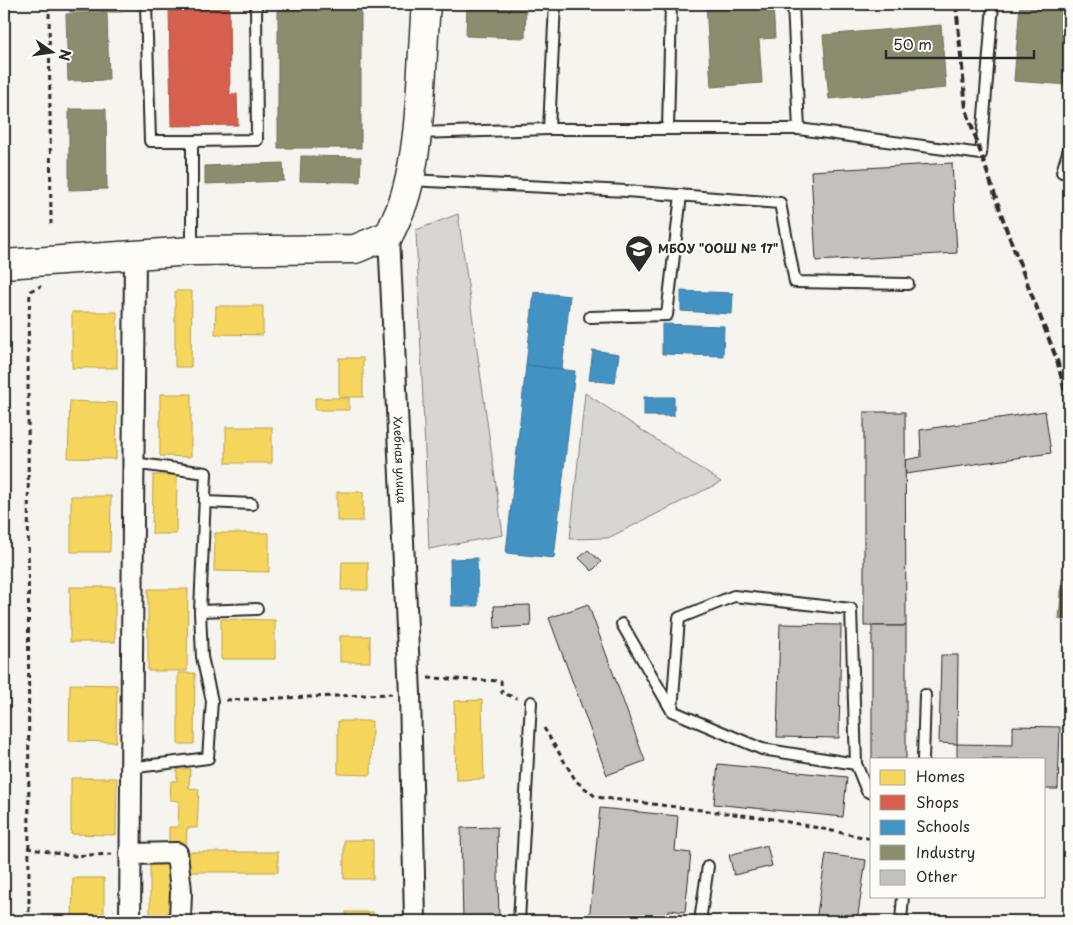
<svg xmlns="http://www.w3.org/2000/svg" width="1073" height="925" viewBox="0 0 1073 925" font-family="'Playpen Sans',sans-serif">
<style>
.green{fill:#d7d6d2;stroke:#81807e}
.homes{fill:#f6d55c;stroke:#b9a24d}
.shops{fill:#d6604d;stroke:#a35043}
.schools{fill:#4393c3;stroke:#3c7495}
.industry{fill:#8c8c6e;stroke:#6f6f5a}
.building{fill:#c2c1be;stroke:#2b2b2b}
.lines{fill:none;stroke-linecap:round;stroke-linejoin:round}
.lane-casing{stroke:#2b2b2b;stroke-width:14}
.street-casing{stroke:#2b2b2b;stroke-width:24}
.secondary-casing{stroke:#2b2b2b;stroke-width:31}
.path{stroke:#2b2b2b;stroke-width:3;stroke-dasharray:5 4;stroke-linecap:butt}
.lane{stroke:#fdfcf7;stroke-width:10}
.street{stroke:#fdfcf7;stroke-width:20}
.secondary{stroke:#fdfcf7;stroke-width:28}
.rail{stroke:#2b2b2b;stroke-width:4;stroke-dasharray:8 4;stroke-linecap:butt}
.labels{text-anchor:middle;stroke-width:5;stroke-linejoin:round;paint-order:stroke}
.poi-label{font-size:12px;font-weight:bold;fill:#2b2b2b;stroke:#fdfcf7;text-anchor:start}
.street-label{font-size:12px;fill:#2b2b2b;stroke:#fdfcf7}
</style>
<rect width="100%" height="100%" fill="#f5f4ef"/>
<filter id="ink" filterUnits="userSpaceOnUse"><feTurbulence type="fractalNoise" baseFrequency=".02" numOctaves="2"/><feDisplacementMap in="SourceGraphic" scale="10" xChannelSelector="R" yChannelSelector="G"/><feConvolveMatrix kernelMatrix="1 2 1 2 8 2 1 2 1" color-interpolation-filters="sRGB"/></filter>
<g filter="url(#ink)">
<g class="green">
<polygon points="458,214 503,535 429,549 416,230"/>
<polygon points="585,393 721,482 608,538 570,539"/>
</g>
<g class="homes">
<polygon points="175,291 192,291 191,367 175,367"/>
<polygon points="216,306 263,306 263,335 215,334"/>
<rect x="72" y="312" width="45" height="56"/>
<rect x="339" y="358" width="24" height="39"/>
<polygon points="160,394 191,394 191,457 160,456"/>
<rect x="315" y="398" width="34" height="12"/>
<polygon points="70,401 117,403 116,459 68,458"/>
<rect x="226" y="427" width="46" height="36"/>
<polygon points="153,475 177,475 176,534 152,534"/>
<rect x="337" y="492" width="26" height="29"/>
<polygon points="71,496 111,496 110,552 71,552"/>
<polygon points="215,533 269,533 269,572 214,571"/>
<polygon points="342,562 368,562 368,590 341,590"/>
<rect x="70" y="587" width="45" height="55"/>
<polygon points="148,589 188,589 187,671 148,671"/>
<polygon points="221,619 275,620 275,659 221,659"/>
<rect x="340" y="636" width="30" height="26"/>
<polygon points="178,673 195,673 194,744 178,744"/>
<polygon points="70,684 117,685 116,742 69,741"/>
<polygon points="482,700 484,779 456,780 454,701"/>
<polygon points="338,721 372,721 371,775 338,774"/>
<polygon points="177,769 190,769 189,788 199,789 197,828 187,828 186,845 169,845 169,827 178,827 179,801 170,800 171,781 177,781"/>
<polygon points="71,778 117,778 116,835 71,834"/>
<rect x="344" y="840" width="29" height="39"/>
<rect x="188" y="852" width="90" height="20"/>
<polygon points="150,862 172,862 171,921 150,921"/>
<polygon points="73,878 104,878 104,921 72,921"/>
<rect x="346" y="912" width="27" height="9"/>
</g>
<polygon class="shops" points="169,4 229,4 230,95 237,94 238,125 171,126"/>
<g class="schools">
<polygon points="681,291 733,293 732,314 681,311"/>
<polygon points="534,292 570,296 562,369 526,365"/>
<polygon points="662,324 724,326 723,356 662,354"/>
<polygon points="593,350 619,354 615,383 589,380"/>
<polygon points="526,365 575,371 554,558 506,553"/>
<rect x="644" y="397" width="30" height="19"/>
<polygon points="477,558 478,606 451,606 450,559"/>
</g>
<g class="industry">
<rect x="70" y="4" width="51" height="8"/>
<rect x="278" y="4" width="83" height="144"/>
<polygon points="467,4 526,4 525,38 466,36"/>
<polygon points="573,4 633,4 632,9 573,6"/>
<polygon points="706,4 773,4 775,38 759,39 762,83 711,87"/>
<polygon points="1020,4 1069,4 1069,85 1014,81"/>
<polygon points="107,13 109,80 68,81 66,14"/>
<polygon points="941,25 946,88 829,99 823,35"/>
<polygon points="69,109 106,109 107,189 69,190"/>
<polygon points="301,156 361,157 360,182 300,181"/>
<polygon points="283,163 284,181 205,184 205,166"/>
<polygon points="1066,205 1069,205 1069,233 1065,233"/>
<polygon points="1062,579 1069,580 1069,620 1059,619"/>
</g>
<g class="building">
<polygon points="952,163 957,253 816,261 811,171"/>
<polygon points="1045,411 1051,453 906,474 905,460 921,457 920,430"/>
<polygon points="864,412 905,412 906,626 864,626"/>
<polygon points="588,550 601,562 592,571 579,558"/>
<polygon points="588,604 645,761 607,775 549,618"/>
<polygon points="530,605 531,626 495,628 494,606"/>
<polygon points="780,624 841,625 839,738 777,737"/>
<rect x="872" y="626" width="34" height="133"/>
<polygon points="941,655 958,655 957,744 939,743"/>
<polygon points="1013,726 1060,727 1058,789 1044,789 1044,759 957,759 957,744 1013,745"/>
<polygon points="718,764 847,777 843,817 714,804"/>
<polygon points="600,808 678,816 675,851 691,853 685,912 669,910 668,921 589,921"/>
<polygon points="497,827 499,921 463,921 461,828"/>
<polygon points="767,845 772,866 734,875 729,855"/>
<polygon points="826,854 866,860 857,921 816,921"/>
</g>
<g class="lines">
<g class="lane-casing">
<g id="lane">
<polyline points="146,4 150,141 192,141"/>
<polyline points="793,4 799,129"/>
<polyline points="549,129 555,4"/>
<polyline points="668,129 671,4"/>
<polyline points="418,133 549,129 799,129 981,154 993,4"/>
<polyline points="1062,172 1069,149"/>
<polyline points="410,180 626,191 780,203 795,282 908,284"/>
<polyline points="192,251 192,141 257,140 256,4"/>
<polyline points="590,317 667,315 681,195"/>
<polyline points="206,502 252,504"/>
<polyline points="200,611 257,609"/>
<polyline points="622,624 672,711 762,749 856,764"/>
<polyline points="672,711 679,618 734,596 851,609 856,764 867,791 872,793"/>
<polyline points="923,759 925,695"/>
<polyline points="129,768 208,758 212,701 202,657 200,611 206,473 133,463"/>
<polyline points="519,921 531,702"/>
<polyline points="700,921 708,866"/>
<polyline points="901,921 903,896"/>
</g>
</g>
<g class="street-casing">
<g id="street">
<path id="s1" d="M389,235L410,694L415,921"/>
<polyline points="130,854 177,853 181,891 180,921"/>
<polyline points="130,921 135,255"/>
</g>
</g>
<g class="secondary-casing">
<path id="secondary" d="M4,264L192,251L355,249L389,235C394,224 399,214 403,203C422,147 421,64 426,4"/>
</g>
<g class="path">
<polyline points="49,4 51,224"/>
<polyline points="428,678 501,681 502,693 517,698"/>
<polyline points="226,700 392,694"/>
<polyline points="544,728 576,781 596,797 774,819 872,839"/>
<polyline points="27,848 71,856 112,854"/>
<polyline points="29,921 28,345 30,291 41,286"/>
</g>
<use href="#lane" class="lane"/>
<use href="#street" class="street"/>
<use href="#secondary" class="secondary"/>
<g class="rail">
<polyline points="956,4 966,109 1007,231 1057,360 1069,408"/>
<polyline points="1064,921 1066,915"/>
</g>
</g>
</g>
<defs>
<g id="school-pin" transform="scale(1.4375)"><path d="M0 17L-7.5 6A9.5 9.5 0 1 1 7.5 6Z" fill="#2b2b2b" stroke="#fdfcf7"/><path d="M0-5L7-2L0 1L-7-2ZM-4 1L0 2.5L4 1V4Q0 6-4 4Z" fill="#fff"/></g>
</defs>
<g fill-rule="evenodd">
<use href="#school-pin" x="639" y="249"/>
</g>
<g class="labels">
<g class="poi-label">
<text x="658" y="253">МБОУ "ООШ № 17"</text>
</g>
<g class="street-label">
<text dy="4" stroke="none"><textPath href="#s1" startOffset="225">Хлебная улица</textPath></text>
</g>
</g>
<rect width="1073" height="925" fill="none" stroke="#fdfcf7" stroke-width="20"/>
<rect x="10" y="10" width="1053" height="905" fill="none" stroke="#2b2b2b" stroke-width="2" filter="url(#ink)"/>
<rect x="870" y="758" width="175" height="140" fill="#fdfcf7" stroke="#a9a8a5"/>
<rect x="880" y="770" width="25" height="15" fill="#f6d55c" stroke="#a9a8a5"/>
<text x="916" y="782" font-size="15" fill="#2b2b2b">Homes</text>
<rect x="880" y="795" width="25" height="15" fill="#d6604d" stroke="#a9a8a5"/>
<text x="916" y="808" font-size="15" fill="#2b2b2b">Shops</text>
<rect x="880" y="820" width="25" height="15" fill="#4393c3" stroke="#a9a8a5"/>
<text x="916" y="832" font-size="15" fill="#2b2b2b">Schools</text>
<rect x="880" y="845" width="25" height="15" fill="#8c8c6e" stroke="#a9a8a5"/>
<text x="916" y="858" font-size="15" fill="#2b2b2b">Industry</text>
<rect x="880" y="870" width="25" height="15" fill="#c2c1be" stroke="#a9a8a5"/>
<text x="916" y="882" font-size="15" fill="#2b2b2b">Other</text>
<g transform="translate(52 52) rotate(103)" stroke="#fdfcf7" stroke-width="4" paint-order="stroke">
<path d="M0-4L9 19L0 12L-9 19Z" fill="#2b2b2b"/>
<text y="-8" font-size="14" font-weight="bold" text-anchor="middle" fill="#2b2b2b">N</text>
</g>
<path d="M886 50v8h148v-8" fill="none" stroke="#2b2b2b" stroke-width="2.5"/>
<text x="893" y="50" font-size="15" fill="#2b2b2b" stroke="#fdfcf7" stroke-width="4" paint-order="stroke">50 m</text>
</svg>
